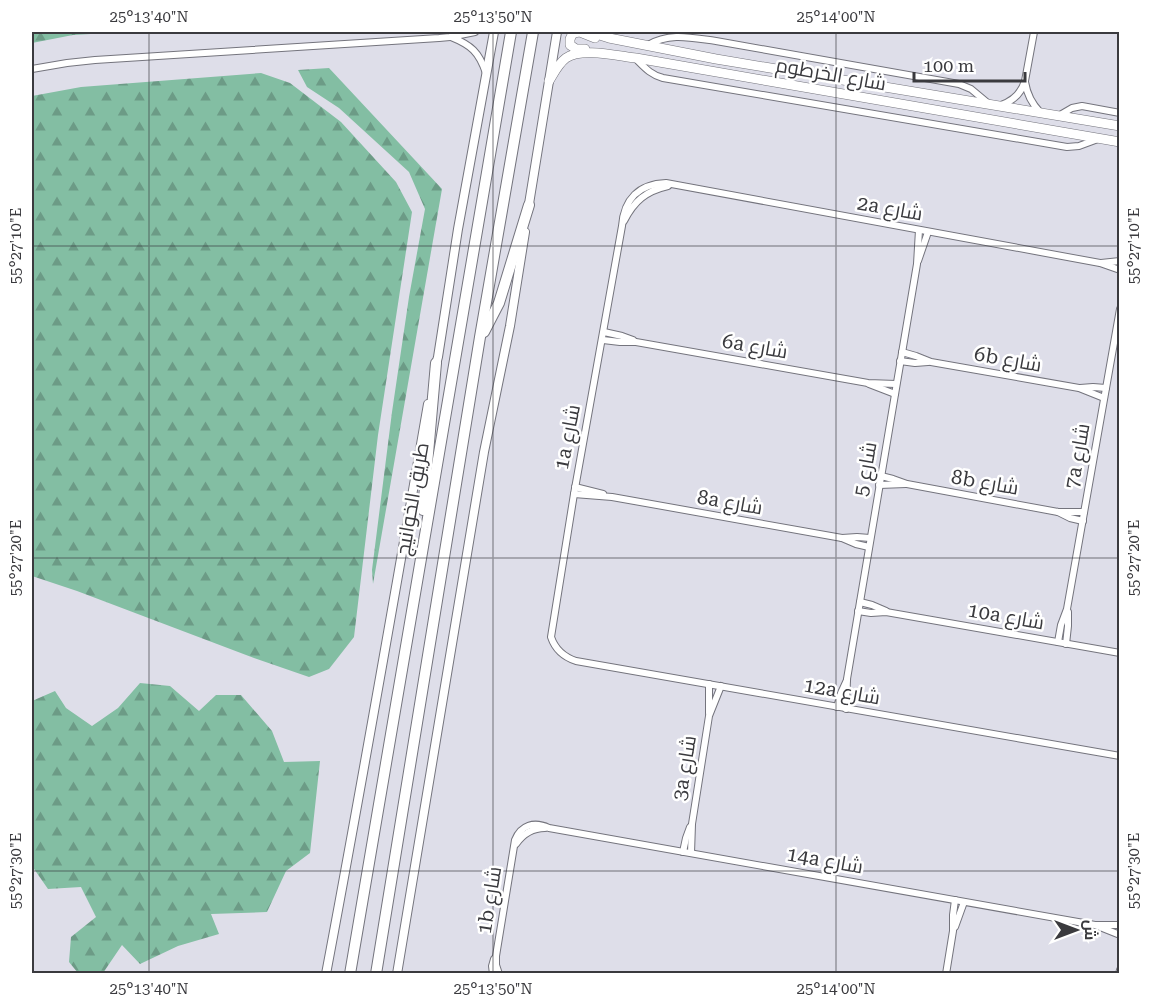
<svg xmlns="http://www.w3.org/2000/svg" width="1151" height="1005" viewBox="0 0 1151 1005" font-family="'Roboto Serif',Cairo,serif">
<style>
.forest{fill:url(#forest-firs)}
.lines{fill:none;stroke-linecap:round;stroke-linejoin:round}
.minor-casing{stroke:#74747d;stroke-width:8}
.tertiary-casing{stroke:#74747d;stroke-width:10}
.secondary-casing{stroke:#74747d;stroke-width:10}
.trunk-casing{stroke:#74747d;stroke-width:12}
.minor{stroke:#fff;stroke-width:6}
.tertiary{stroke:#fff;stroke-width:8}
.secondary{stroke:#fff;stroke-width:9}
.trunk{stroke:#fff;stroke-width:10}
.ticks{fill:none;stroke:#3a3a3e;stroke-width:1.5;stroke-opacity:0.45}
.labels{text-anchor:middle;stroke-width:5;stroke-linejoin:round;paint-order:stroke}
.street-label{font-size:20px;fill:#3a3a3e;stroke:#fff}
.neatline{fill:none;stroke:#3a3a3e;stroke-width:2}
.ticks-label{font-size:15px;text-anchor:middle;fill:#3a3a3e}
</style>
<defs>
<pattern id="forest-firs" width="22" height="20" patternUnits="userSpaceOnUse" patternTransform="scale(1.5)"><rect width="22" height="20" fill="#83bea3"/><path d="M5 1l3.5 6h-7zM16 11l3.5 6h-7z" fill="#6c9b86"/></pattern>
</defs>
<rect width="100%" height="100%" fill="#dedee9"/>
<g class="forest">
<polygon points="32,32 126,32 73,35 32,43"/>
<polygon points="329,68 442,189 373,584 372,570 392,412 409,297 425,209 409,172 339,108 307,87 298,70"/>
<polygon points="261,73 290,83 341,122 396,182 412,212 378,435 354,637 329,669 309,677 254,658 77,591 32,576 32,96 81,87"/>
<polygon points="140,683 170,686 199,711 216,695 241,695 272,731 284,762 320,761 310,853 286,871 267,912 211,914 219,934 178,946 140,964 122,945 103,973 78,973 69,962 71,937 96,917 81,887 48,889 32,866 32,701 55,691 66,708 92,726 118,708"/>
</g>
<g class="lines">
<g class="minor-casing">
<g id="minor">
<path d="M451,37C471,45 479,52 486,73"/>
<path d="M648,45C670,32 692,38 716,41L959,84L971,89L989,104"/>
<path d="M636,59C645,68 651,75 663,78L1067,147L1079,146L1098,139"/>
<polyline points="32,69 67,63 95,60 439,38 450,37 475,32"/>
<path d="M1025,82C1027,94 1032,104 1040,112"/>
<path d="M1001,105C1013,101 1021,94 1025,81L1034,32"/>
<polyline points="1060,115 1072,108 1082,106 1120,113"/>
<path d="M624,221C634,201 646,191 668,186"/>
<polyline points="918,261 928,232"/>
<polyline points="1101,263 1120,261"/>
<path d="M1120,270L1100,263L666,183C639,184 624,199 622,226L574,494L551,637C555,649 564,657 576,661L1120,756"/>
<polyline points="604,332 622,336 633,340"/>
<polyline points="603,340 620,342 636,342 868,383 896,384"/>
<polyline points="902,352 916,356 931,362 1079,388 1104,398"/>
<polyline points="900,361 915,363 928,362"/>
<polyline points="869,384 895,394"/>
<polyline points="1080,388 1093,387 1106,388"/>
<polyline points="881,476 893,479 907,484 1058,512 1084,512"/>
<polyline points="879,485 906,484"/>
<polyline points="575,487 603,494"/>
<polyline points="574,494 612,497 842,538 856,544 869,547"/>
<polyline points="1058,512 1070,518 1083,521"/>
<polyline points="842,538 857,537 870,538"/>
<polyline points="860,602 872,605 886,611"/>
<polyline points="858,611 871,613 886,612 1120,653"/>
<polyline points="1058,642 1061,625 1067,609 1120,309"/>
<polyline points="1066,644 1068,626 1068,612"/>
<polyline points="837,707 841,693 847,680"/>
<polyline points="846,709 847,679 917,264 919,230"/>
<polyline points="709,713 709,684"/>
<path d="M516,844C523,834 532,828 545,828"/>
<polyline points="683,852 686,838 690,827"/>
<polyline points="691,853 692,824 709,716 721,686"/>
<polyline points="1096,925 1120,925"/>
<polyline points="955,927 964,902"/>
<polyline points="493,974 492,966 494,959"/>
<path d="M499,974L496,965V956L515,840C521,825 534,821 549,828L1095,925L1120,935"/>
<polyline points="946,974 953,931 953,915 955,900"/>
<polyline points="1119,974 1120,970"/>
</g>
</g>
<g class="tertiary-casing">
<g id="tertiary">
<polyline points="528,210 557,32"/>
<polyline points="435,368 438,357 458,229 494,32"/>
<path d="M326,974C362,784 395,594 428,404"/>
<polyline points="397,974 484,452 510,326 525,232"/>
</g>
</g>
<g class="secondary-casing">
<g id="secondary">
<polyline points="590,32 609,38 716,59 1120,126"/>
<polyline points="585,49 576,49 570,45 570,39 573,33 580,32 595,38"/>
<path d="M549,81C554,73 558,64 566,58C581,47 618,56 636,58L1120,142"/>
</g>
</g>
<g class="trunk-casing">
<g id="trunk">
<polyline points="484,332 499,303 529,205"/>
<polyline points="423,510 436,363"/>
<polyline points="350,974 511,32"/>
<polyline points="376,974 480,337 533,32"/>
</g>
</g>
<use href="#minor" class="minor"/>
<use href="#tertiary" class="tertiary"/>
<use href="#secondary" class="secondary"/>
<use href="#trunk" class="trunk"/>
</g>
<path class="ticks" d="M149,32V974M493,32V974M836,32V974M32,246H1120M32,558H1120M32,871H1120"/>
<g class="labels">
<g class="street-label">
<text transform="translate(831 74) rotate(10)" y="7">شارع الخرطوم</text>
<text transform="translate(890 208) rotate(10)" y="7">2a شارع</text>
<text transform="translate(755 346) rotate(10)" y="7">6a شارع</text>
<text transform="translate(1008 359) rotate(10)" y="7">6b شارع</text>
<text transform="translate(567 437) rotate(-79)" y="7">1a شارع</text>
<text transform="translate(1077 456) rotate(-80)" y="7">7a شارع</text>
<text transform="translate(865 469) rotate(-80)" y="7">شارع 5</text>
<text transform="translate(985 482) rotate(10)" y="7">8b شارع</text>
<text transform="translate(412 499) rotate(-80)" y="7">طريق الخوانيج</text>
<text transform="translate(730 502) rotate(10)" y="7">8a شارع</text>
<text transform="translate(1006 616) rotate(10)" y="7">10a شارع</text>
<text transform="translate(842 691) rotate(10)" y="7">12a شارع</text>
<text transform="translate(684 768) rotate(-81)" y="7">3a شارع</text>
<text transform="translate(825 860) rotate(10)" y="7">14a شارع</text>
<text transform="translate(489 900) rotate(-81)" y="7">1b شارع</text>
</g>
</g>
<rect width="1151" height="1005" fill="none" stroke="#ffffff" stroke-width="66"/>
<g transform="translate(1076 930) rotate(90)" stroke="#ffffff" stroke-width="4.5" paint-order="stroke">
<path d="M0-4.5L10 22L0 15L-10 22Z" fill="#3a3a3e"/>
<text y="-9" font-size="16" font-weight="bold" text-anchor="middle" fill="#3a3a3e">ش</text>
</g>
<path d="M914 72v9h111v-9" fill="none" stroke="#3a3a3e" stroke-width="3"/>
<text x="923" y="72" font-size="18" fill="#3a3a3e" stroke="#ffffff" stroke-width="4.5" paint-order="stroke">100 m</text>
<rect x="33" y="33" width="1085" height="939" class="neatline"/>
<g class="ticks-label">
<text x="149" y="22">25°13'40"N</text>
<text x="493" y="22">25°13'50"N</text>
<text x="836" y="22">25°14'00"N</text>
<text transform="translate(1134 246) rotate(-90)" y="5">55°27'10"E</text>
<text transform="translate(16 246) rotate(-90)" y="5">55°27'10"E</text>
<text transform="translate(1134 558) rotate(-90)" y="5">55°27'20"E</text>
<text transform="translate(16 558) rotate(-90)" y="5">55°27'20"E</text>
<text transform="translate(1134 871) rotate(-90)" y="5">55°27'30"E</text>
<text transform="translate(16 871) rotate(-90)" y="5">55°27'30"E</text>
<text x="149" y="994">25°13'40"N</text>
<text x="493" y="994">25°13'50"N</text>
<text x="836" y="994">25°14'00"N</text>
</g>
</svg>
